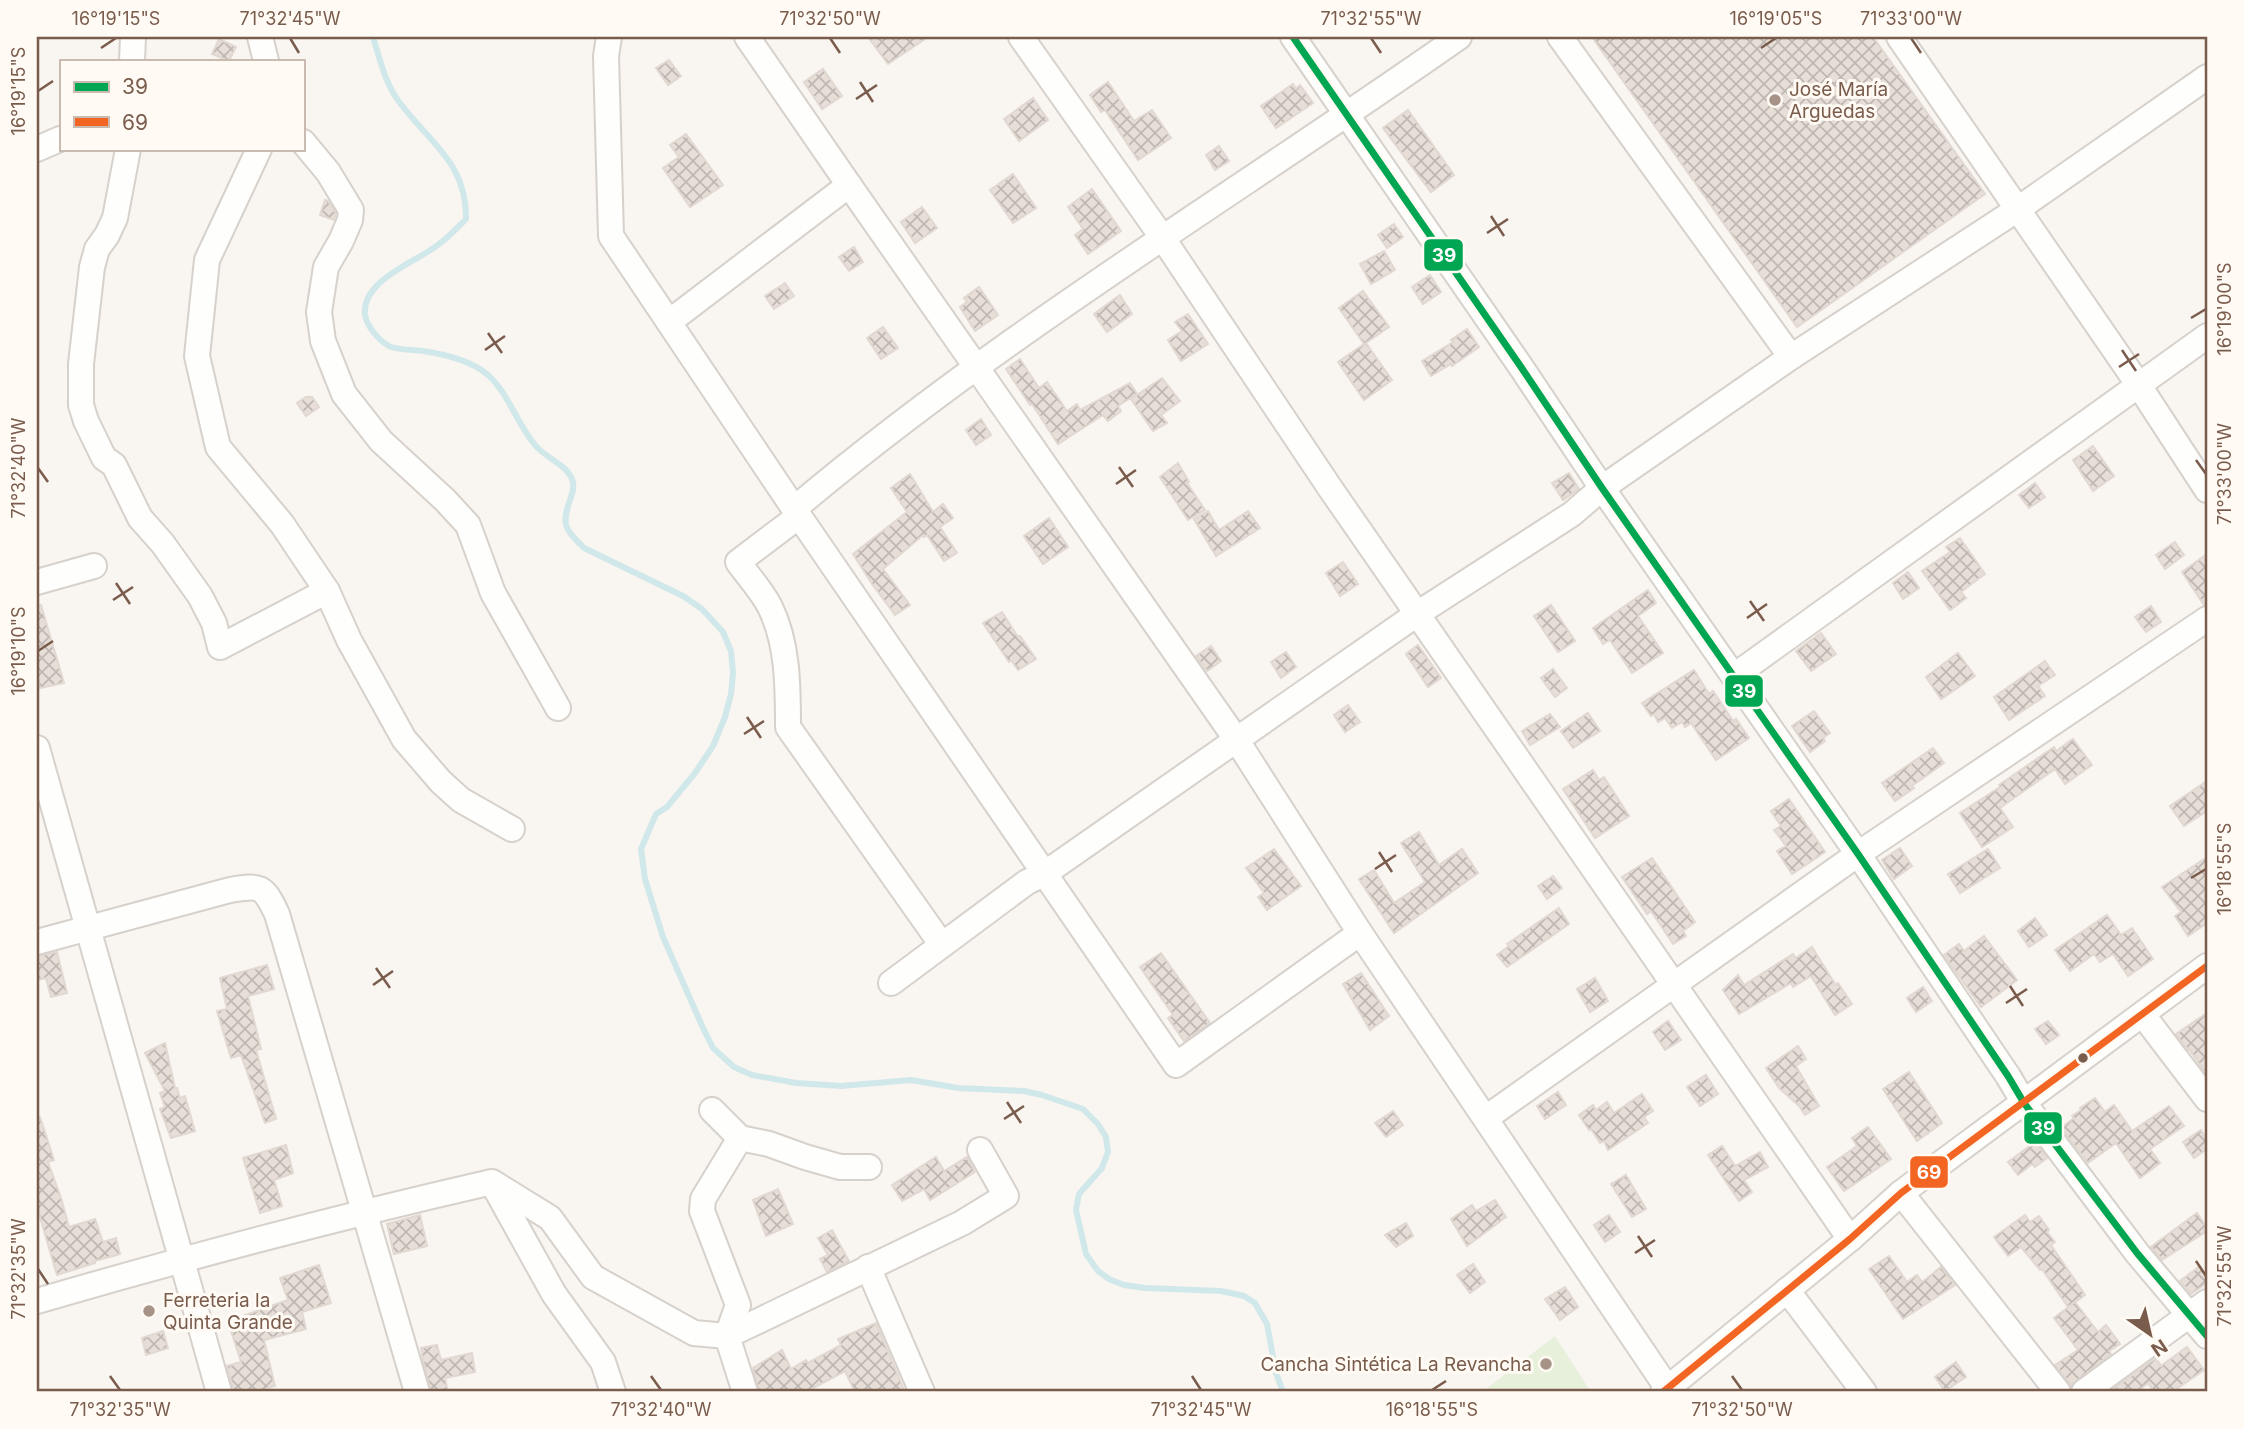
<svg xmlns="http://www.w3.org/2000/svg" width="2244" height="1429" viewBox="0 0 2244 1429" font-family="Inter,sans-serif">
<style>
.pitch{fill:#e7f0db}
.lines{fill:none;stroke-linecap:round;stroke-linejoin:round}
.stream{stroke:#d0e8ea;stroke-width:6}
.building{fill:url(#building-cross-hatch);stroke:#e2d8d2;stroke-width:2}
.minor-casing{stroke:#d7d1cb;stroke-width:28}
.minor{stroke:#fefefd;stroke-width:24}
.bus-1-casing{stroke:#fffaf3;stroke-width:12}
.bus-2-casing{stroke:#fffaf3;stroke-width:12}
.bus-1{stroke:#00a651;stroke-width:7}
.bus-2{stroke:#f26522;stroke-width:7}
.ticks{fill:none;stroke:#7a5c4d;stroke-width:2.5}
.poi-dot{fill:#a69286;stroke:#fffaf3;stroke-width:2.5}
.bus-dot{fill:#7a5c4d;stroke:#fffaf3;stroke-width:2.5}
.labels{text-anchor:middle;stroke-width:6;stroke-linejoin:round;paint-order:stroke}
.poi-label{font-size:19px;fill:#7a5c4d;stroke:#fffaf3;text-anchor:start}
.line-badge{stroke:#fffaf3;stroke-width:2.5}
.badge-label{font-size:19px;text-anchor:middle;font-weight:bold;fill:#fff}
.neatline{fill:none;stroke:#7a5c4d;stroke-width:2.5}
.ticks-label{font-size:18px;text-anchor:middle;fill:#7a5c4d}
</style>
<defs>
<pattern id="building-cross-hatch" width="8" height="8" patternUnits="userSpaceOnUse" patternTransform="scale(1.75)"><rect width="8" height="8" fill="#e6ded7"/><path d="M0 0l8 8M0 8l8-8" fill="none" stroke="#bfb7b1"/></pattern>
</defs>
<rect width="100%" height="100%" fill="#f9f5f0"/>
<polygon class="pitch" points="1555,1336 1591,1392 1482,1392"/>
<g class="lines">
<path class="stream" d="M373,37C380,59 385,84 400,103C430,143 467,163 466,219C457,228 449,237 439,244C417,262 361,280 365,315C367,327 380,342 391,347C401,350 413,350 423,351C443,354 472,361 488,375C509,394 517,424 535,445C546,459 568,464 573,482C574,488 573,492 571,497C561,525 564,528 584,548L683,596L702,609L723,632L731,651L733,673L731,694L725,717L713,746L695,773L667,807L656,814L641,849L645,879L663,937L703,1028L713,1048L734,1067L752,1075L796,1083L841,1086L911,1080L958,1088L1024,1091L1042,1095L1083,1109L1098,1124L1106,1137L1108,1152L1102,1168L1079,1194L1076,1210L1086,1254L1098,1271L1109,1279L1124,1285L1145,1288L1221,1291L1244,1296L1255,1303L1267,1324L1276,1373L1283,1392"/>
</g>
<g class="building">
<polygon points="868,37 928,37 888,64"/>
<polygon points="1592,37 1873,37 1985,194 1797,327"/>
<polygon points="219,39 236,47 229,61 212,54"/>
<polygon points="669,60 681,76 668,85 656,68"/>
<polygon points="823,69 842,96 822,109 804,82"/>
<polygon points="1108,82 1134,121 1152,110 1171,138 1138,160 1105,110 1101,112 1090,95"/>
<polygon points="1293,84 1296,89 1300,85 1313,103 1276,128 1261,106"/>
<polygon points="1033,98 1048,120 1019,141 1004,119"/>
<polygon points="1408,110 1454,175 1431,192 1383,128"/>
<polygon points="686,134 723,185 690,207 663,168 679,157 670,145"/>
<polygon points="1219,146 1229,161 1215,170 1206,155"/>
<polygon points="1013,174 1036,208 1013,223 990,190"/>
<polygon points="1092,189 1121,231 1088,254 1075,235 1083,229 1068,207"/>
<polygon points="325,200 328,201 336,213 334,220 320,215"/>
<polygon points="922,207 937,228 915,243 901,222"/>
<polygon points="1394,224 1403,237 1387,248 1378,235"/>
<polygon points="854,247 863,262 849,271 839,257"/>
<polygon points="1384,251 1395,270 1371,284 1360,264"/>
<polygon points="1430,275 1441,292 1423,304 1412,287"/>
<polygon points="785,283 794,296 774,309 765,296"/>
<polygon points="979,287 998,315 975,331 960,307 967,302 964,298"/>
<polygon points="1363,291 1389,327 1366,343 1392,380 1364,400 1338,362 1364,344 1339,308"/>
<polygon points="1120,295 1132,314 1107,332 1094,314"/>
<polygon points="1188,314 1208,344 1181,361 1168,340 1182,331 1175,322"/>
<polygon points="883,327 898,348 881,359 867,338"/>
<polygon points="1467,329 1479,347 1452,366 1451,364 1431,376 1422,361 1453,342 1451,340"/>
<polygon points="1020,359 1039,388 1047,382 1067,411 1077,404 1080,410 1130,383 1137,394 1118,406 1121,411 1108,421 1103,415 1058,444 1032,404 1030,405 1006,369"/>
<polygon points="1162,378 1180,401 1161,415 1167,423 1153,431 1131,399"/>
<polygon points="306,397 312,397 319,407 306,416 297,403"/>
<polygon points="981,419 991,435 976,445 966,430"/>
<polygon points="2093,446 2114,476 2093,491 2073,460"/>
<polygon points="1178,463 1189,482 1187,483 1205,510 1188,520 1160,477"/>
<polygon points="1569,473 1579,489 1563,500 1552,483"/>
<polygon points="910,474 933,512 943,504 953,518 940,527 957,553 944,561 927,535 924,537 923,535 883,569 910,605 895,615 872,584 853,554 907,512 891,488"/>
<polygon points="2035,483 2045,497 2029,508 2019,495"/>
<polygon points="1208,511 1219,530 1248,511 1260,528 1216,556 1194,519"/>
<polygon points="1049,518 1068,547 1043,564 1024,536"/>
<polygon points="1960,538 1985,574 1961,592 1966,598 1950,610 1922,571 1950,552 1946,547"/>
<polygon points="2175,542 2184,555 2165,569 2156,555"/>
<polygon points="2207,554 2207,604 2204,605 2182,572"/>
<polygon points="1343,562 1358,584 1340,596 1326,573"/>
<polygon points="1908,572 1919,588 1903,599 1893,583"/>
<polygon points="1648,590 1656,603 1638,616 1663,653 1632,673 1610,640 1603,644 1593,628"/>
<polygon points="37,605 41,605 64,683 40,688 37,677"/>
<polygon points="1551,605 1575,641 1558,652 1534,616"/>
<polygon points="2151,606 2161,622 2146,632 2135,617"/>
<polygon points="1002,612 1018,637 1020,636 1036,659 1018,670 1011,660 1009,662 983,623"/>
<polygon points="1821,633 1836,654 1811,671 1796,651"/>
<polygon points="1418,645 1441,678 1428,687 1406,654"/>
<polygon points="1211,646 1221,661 1207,671 1196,656"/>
<polygon points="1286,652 1296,667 1281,678 1271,662"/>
<polygon points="1958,653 1975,676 1941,699 1926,677"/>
<polygon points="2045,661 2055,675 2038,686 2045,696 2009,720 1994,697"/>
<polygon points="1553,669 1567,688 1555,697 1541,678"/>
<polygon points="1694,670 1709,694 1713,691 1733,721 1736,719 1749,738 1716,760 1691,723 1685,727 1682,722 1672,728 1665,718 1658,722 1654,714 1651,716 1642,703"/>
<polygon points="1348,705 1360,722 1345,732 1334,715"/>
<polygon points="1814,711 1830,733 1823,738 1825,741 1810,752 1792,726"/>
<polygon points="1588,713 1600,731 1573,748 1561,731"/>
<polygon points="1550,714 1560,727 1530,745 1522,731"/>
<polygon points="2073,739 2092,765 2065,784 2055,769 2000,808 2013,827 1982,847 1960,813 2000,787 1999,785 2054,747 2056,751"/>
<polygon points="1933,748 1944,763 1912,786 1914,788 1895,801 1882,783"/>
<polygon points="1593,770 1599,780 1604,777 1629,816 1595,838 1563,789"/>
<polygon points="2207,781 2207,811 2184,826 2170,806"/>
<polygon points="1789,799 1825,852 1792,874 1777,851 1786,846 1774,830 1781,826 1771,811"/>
<polygon points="1419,832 1439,865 1462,849 1478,873 1394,933 1359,879 1374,870 1394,903 1425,882 1401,843"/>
<polygon points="1900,848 1912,866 1894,879 1882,860"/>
<polygon points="1274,849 1301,886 1267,910 1258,897 1264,893 1246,868"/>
<polygon points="1988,849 2000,868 1960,893 1948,874"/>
<polygon points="2207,857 2207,923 2188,936 2175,916 2181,912 2162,887"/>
<polygon points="1652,858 1695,922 1683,931 1686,936 1673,944 1651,911 1647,914 1622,877"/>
<polygon points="1553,876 1562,888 1547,899 1538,886"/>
<polygon points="1559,908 1569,924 1507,967 1497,955 1509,946 1507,944"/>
<polygon points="2107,915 2121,935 2132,928 2153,959 2128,976 2113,954 2100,962 2094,954 2070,971 2055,950"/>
<polygon points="2035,918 2047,935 2029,947 2018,931"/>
<polygon points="1984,936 2017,980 1981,1007 1944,955 1959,944 1964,951"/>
<polygon points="1812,947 1830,976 1836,985 1838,983 1852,1004 1835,1015 1811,976 1793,987 1791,983 1739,1014 1723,990 1738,975 1744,985 1793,954 1796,958"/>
<polygon points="57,952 67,993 51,997 46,978 37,980 37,956"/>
<polygon points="1161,953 1210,1023 1184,1041 1168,1018 1173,1015 1140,967"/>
<polygon points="267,965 274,989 248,996 261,1049 256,1050 276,1119 265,1123 241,1055 231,1058 217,1011 227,1009 220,978"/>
<polygon points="1361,973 1389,1016 1370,1030 1343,984"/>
<polygon points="1595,978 1608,1001 1590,1012 1577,989"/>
<polygon points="1923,987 1932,1001 1916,1012 1907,998"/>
<polygon points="2207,1013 2207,1075 2189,1049 2188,1050 2176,1034"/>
<polygon points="1668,1021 1681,1040 1665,1050 1653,1032"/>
<polygon points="2048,1021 2059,1035 2046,1044 2035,1029"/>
<polygon points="165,1043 175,1088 177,1088 180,1098 185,1096 195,1131 171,1138 160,1109 165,1107 160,1093 165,1091 145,1053"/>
<polygon points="1798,1046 1806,1059 1796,1066 1819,1106 1805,1115 1799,1106 1779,1088 1766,1068"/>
<polygon points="1909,1072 1942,1123 1917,1141 1883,1089"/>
<polygon points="1706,1075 1718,1094 1700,1106 1687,1087"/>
<polygon points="1558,1092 1566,1105 1545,1119 1537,1106"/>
<polygon points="1642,1094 1653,1111 1644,1117 1648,1123 1608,1150 1604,1141 1600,1143 1591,1129 1589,1130 1579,1115 1593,1105 1596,1110 1607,1102 1614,1113"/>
<polygon points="2095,1098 2105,1112 2114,1105 2132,1131 2169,1106 2184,1126 2150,1149 2160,1163 2140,1178 2116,1143 2088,1163 2061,1128 2074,1118 2072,1116 2081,1110 2080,1108"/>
<polygon points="1393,1111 1403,1125 1386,1137 1375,1123"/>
<polygon points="40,1117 54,1160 48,1162 61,1198 69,1227 95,1219 103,1242 116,1238 120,1254 95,1261 95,1263 57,1275 37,1207 37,1118"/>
<polygon points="1868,1127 1891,1159 1844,1191 1827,1167 1857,1146 1852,1138"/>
<polygon points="2201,1130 2207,1140 2207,1149 2194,1158 2183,1142"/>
<polygon points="2035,1142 2047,1158 2035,1167 2032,1164 2018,1175 2008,1162"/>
<polygon points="286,1145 293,1173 274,1180 282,1206 260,1213 243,1158"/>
<polygon points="1722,1146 1735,1166 1760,1152 1768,1167 1744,1180 1752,1192 1739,1201 1708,1155"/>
<polygon points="936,1157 944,1171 967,1157 975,1172 930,1200 924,1189 902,1201 892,1185"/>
<polygon points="1626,1175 1646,1209 1632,1217 1611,1184"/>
<polygon points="778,1189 793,1224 766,1236 753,1200"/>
<polygon points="1495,1200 1506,1217 1467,1246 1451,1219 1472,1205 1476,1211"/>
<polygon points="2197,1213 2207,1228 2207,1231 2162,1260 2151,1247"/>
<polygon points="420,1215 427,1246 394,1254 387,1224"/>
<polygon points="1609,1215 1620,1232 1605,1242 1594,1225"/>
<polygon points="2025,1215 2030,1222 2039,1216 2049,1230 2047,1232 2055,1242 2051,1245 2085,1295 2068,1307 2042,1269 2040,1270 2021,1247 2008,1256 1994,1237"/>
<polygon points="1406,1223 1413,1236 1396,1247 1385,1235"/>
<polygon points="832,1230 849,1261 827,1272 820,1259 828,1255 818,1238"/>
<polygon points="1889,1256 1907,1282 1917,1275 1922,1282 1941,1267 1955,1285 1903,1319 1869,1269"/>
<polygon points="1473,1264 1485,1282 1470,1293 1457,1275"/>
<polygon points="319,1265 331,1303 302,1312 306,1329 264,1340 275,1386 267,1388 268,1392 234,1392 227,1366 241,1362 228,1321 288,1300 280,1278"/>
<polygon points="2200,1266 2207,1277 2207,1283 2191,1294 2180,1281"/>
<polygon points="1565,1287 1578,1307 1560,1320 1545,1299"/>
<polygon points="2075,1302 2098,1332 2106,1325 2120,1344 2109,1351 2111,1354 2071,1385 2055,1365 2078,1350 2054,1318"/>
<polygon points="876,1323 905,1392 855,1392 845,1371 806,1392 759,1392 753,1368 782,1350 791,1369 806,1360 808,1363 841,1345 838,1339"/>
<polygon points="163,1331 168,1348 146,1355 142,1338"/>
<polygon points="437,1345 441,1360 472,1353 475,1372 445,1378 448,1392 431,1392 423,1360 421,1348"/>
<polygon points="2187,1347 2204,1370 2172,1392 2154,1392 2148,1383 2137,1392 2109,1392 2156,1358 2161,1366"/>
<polygon points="1956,1362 1966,1377 1945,1391 1935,1377"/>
</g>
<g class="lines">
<g class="minor-casing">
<g id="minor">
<polyline points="260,37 266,61"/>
<polyline points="609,37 606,56 611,236 799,516 1176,1065 1360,933"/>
<polyline points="747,37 849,185 1236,739 1360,933 1670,1392"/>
<polyline points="1021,37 1162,237 1330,488 1850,1239"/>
<polyline points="1293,37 1521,367 1602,488 1858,854 2008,1076 2024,1103 2137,1253 2207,1336"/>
<polyline points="1560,37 1791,357"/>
<polyline points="1899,37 2138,384 2207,490"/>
<polyline points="132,61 133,37"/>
<polyline points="303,142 328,172 351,210 350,220 341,241 326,267 319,312 323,341 344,394 381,441 445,500 468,525 493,593 558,708"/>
<polyline points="37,149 60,139"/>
<polyline points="128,149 115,218 107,235 97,249 92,267 81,364 81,405 86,421 104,458 114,465 140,518 163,544 200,596 214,623 220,647 327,591"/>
<polyline points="259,149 207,260 197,356 218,447 282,524 327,591 349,640 404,739 441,782 461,800 512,829"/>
<polyline points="669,322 849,185"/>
<path d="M794,509C1003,333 1237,193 1459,37"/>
<path d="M799,516L738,562C748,576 762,591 770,607C788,643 788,687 788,727L942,945"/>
<polyline points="37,582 94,566"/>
<polyline points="1734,676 2207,336"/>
<polyline points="37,748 219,1392"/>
<path d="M37,942L230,890C261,885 263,885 277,914L417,1392"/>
<polyline points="891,983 1027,882 1044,874 1417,614 1572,514 1602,488 1791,357 2018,209 2207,77"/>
<polyline points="2143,1015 2207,1099"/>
<polyline points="712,1110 740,1138 769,1144 805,1157 840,1167 869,1167"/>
<polyline points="1486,1118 1858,854 2207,619"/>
<polyline points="740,1138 703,1199 702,1211 738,1305 727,1336 745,1392"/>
<polyline points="494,1186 554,1294 603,1362 613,1392"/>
<polyline points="1901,1193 2058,1392"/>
<polyline points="868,1267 922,1392"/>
<polyline points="1787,1290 1864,1392"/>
<path d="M37,1301C188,1257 339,1217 492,1182L550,1218L593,1277L694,1333L727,1336L962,1223L1006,1196L980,1150"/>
<polyline points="1663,1392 1850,1239 1901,1193 2207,966"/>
<polyline points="2084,1392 2207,1302"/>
</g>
</g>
<use href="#minor" class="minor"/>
<g class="bus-1-casing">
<polyline id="bus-1" points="1293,37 1521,367 1602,488 1858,854 2008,1076 2024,1103 2137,1253 2207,1336"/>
</g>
<g class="bus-2-casing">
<polyline id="bus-2" points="1663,1392 1850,1239 1901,1193 2207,966"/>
</g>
<use href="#bus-1" class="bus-1"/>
<use href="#bus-2" class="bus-2"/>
</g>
<path class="ticks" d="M290,38L299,53M830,38L840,53M1371,38L1381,53M1911,38L1921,53M101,48L116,38M1761,48L1776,38M860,82L873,102M38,91L53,81M856,99L877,85M1491,216L1504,236M1487,233L1508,219M2191,318L2206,309M488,333L502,353M485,350L505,336M2122,350L2136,371M2119,367L2139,354M2196,460L2206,474M1119,467L1133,487M38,468L48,482M1116,484L1136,470M116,583L130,604M113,600L133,587M1750,601L1764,621M1747,618L1767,604M38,651L53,641M747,717L761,738M744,734L764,721M1379,852L1392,872M1375,869L1396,855M2191,878L2206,869M376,968L390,988M373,985L393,971M2010,986L2023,1006M2006,1003L2027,989M1007,1102L1021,1123M1004,1119L1024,1106M1638,1236L1652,1257M1635,1253L1655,1240M2196,1261L2206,1276M38,1269L48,1284M110,1376L120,1390M651,1376L661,1390M1192,1376L1201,1390M1732,1376L1742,1390M1432,1390L1446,1381"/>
<g class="poi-dot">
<circle cx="1775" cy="100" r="7"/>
<circle cx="149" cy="1311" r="7"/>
<circle cx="1546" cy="1364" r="7"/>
</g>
<circle class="bus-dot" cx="2083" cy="1058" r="6"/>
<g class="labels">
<g class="poi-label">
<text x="1789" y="96">José María<tspan x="1789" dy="22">Arguedas</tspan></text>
<text x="163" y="1307">Ferreteria la<tspan x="163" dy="22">Quinta Grande</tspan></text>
<text x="1532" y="1371" text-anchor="end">Cancha Sintética La Revancha</text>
</g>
</g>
<g class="line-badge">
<rect x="1423" y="238" width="41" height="34" rx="7" fill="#00a651"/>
<rect x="1724" y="674" width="40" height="34" rx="7" fill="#00a651"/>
<rect x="2023" y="1111" width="40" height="34" rx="7" fill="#00a651"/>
<rect x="1909" y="1155" width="40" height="34" rx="7" fill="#f26522"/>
</g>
<g class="badge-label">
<text x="1444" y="262">39</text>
<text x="1744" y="698">39</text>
<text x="2043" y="1135">39</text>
<text x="1929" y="1179">69</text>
</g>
<rect width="2244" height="1429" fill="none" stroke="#fffaf3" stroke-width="77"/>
<rect x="60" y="60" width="245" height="91" fill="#fffaf3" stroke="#cabbb1" stroke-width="2"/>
<rect x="74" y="82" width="35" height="10" fill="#00a651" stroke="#cabbb1" stroke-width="2"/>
<text x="122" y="94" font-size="21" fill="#7a5c4d">39</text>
<rect x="74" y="117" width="35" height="10" fill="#f26522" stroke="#cabbb1" stroke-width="2"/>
<text x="122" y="130" font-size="21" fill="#7a5c4d">69</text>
<g transform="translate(2150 1334) rotate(146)" stroke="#fffaf3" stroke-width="5" paint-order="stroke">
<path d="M0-5L12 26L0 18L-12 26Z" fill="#7a5c4d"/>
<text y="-10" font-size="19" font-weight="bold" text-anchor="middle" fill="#7a5c4d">N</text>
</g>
<rect x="38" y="38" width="2168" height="1352" class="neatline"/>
<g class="ticks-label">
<text x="116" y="25">16°19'15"S</text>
<text x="290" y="25">71°32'45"W</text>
<text x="830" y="25">71°32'50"W</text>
<text x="1371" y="25">71°32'55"W</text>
<text x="1776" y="25">16°19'05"S</text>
<text x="1911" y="25">71°33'00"W</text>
<text transform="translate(19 91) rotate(-90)" y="6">16°19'15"S</text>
<text transform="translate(2225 309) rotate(-90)" y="6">16°19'00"S</text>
<text transform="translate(19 468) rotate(-90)" y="6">71°32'40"W</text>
<text transform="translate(2225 474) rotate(-90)" y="6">71°33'00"W</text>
<text transform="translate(19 651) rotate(-90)" y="6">16°19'10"S</text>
<text transform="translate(2225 869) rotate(-90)" y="6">16°18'55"S</text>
<text transform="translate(19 1269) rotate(-90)" y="6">71°32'35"W</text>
<text transform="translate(2225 1276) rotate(-90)" y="6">71°32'55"W</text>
<text x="120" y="1416">71°32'35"W</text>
<text x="661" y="1416">71°32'40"W</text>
<text x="1201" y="1416">71°32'45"W</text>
<text x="1432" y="1416">16°18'55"S</text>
<text x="1742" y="1416">71°32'50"W</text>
</g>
</svg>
